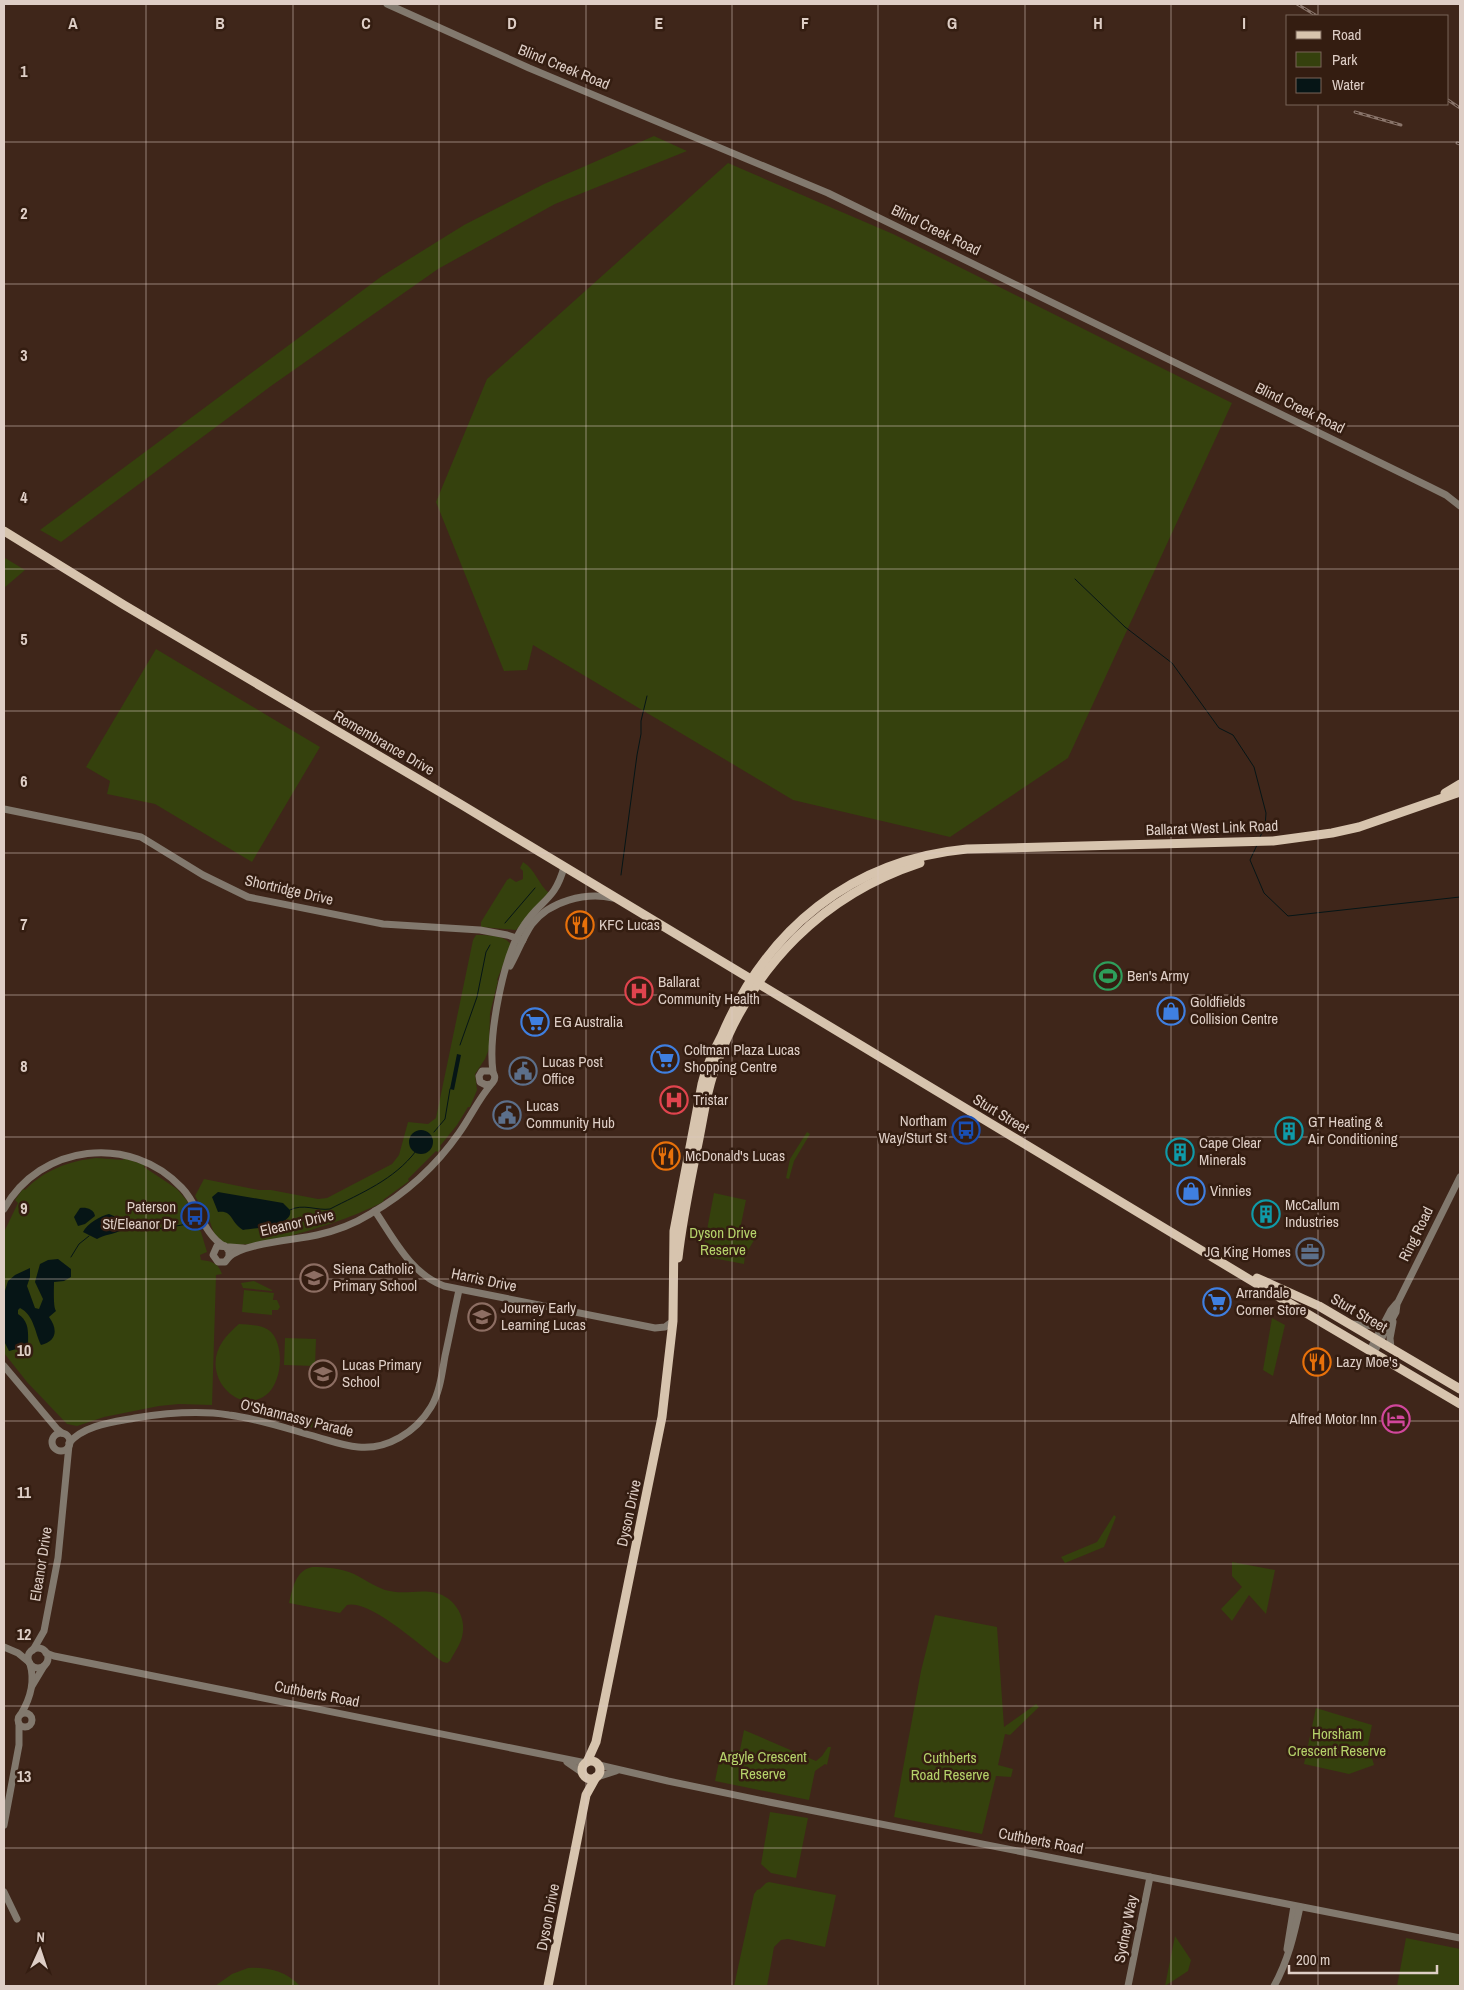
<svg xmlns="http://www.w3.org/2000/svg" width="1464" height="1990" viewBox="0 0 1464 1990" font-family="'Archivo Narrow',sans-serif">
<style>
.green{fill:#35410d}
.water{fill:#061516}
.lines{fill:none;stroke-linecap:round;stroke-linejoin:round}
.stream{stroke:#061516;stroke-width:1}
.minor{stroke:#82796e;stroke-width:7}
.major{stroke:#d7c4ae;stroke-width:9}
.rail-casing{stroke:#89746a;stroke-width:3}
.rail{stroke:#341d11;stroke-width:1;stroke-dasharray:4;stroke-linecap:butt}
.grid{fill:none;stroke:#decec6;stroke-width:1;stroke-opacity:0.55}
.labels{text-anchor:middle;stroke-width:5;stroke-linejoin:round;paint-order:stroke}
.street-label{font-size:15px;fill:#decec6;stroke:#341d11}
.poi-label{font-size:15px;fill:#decec6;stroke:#341d11;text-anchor:start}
.park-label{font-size:15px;fill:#b5d26a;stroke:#341d11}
.grid-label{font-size:16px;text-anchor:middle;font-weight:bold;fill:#decec6;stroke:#341d11;stroke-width:5;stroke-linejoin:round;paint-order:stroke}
</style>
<rect width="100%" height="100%" fill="#3f261a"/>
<g class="green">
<polygon points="654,136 687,151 555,204 438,269 271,386 61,542 40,530 382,276 464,225 544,184"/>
<polygon points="728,163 893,234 1232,403 1068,758 950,837 793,800 533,645 527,670 504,671 436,502 487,379"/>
<polygon points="5,558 25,570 4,588 4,559"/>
<polygon points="156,649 320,747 252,862 155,804 107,794 110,781 86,767"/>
<path d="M523,862C536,870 538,884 549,893L516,930L481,927V922L507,880L510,878L516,882L523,879V871L520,868Z"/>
<path d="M476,935C487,935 506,935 511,945L497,980L498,981L490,1013L489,1049L485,1059L475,1074L477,1090L470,1107H468L457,1125L440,1146L441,1148L438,1152L436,1151L408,1179L409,1181L383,1200L384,1201C359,1217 247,1255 222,1242C214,1239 212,1226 209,1219C205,1211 199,1204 195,1196L204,1179L259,1190H271L318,1199L327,1198L392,1164L399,1155L408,1122L428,1124L436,1118L473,940Z"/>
<polygon points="807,1132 810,1134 794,1161 789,1179 786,1178 790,1159"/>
<path d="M96,1158L123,1160L124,1158L145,1165L144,1167L177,1189L188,1202L186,1205L201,1232L207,1252L200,1255L201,1260C212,1261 218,1263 222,1274L216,1275L212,1405L179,1404L159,1406L104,1417L77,1426L67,1424L27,1382L4,1353V1232L18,1203L15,1200L23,1189L25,1190C44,1170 69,1161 96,1158Z"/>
<polygon points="714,1193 746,1200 739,1234 756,1237 745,1255 744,1264 702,1256"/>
<polygon points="254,1281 272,1290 272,1291 243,1288 241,1283"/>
<polygon points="244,1290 274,1293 273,1300 277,1300 280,1307 278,1310 272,1310 272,1315 242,1312"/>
<polygon points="1272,1318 1285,1325 1273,1376 1263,1370"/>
<path d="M239,1324C249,1325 263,1324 271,1332C285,1347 282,1383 266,1395C244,1411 219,1391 216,1369C213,1350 225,1336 239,1324Z"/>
<polygon points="285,1338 316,1339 315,1366 284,1365"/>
<polygon points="299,1415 318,1419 316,1429 297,1423"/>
<polygon points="1114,1515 1116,1517 1104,1547 1065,1563 1061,1557 1097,1542"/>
<polygon points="1232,1562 1275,1570 1266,1614 1249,1595 1232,1621 1221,1609 1242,1587 1232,1576"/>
<path d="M312,1567C326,1567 341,1568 354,1574C364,1579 374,1586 385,1590C403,1595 414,1590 431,1592C452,1594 468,1616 462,1637C460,1645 454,1653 450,1661L447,1663L443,1662C422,1648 371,1599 347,1605L340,1613L289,1603C293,1588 295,1571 312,1567Z"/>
<polygon points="935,1615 997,1627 1004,1727 1036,1704 1039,1707 1010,1735 1005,1734 998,1765 1013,1769 1011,1777 996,1776 982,1834 894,1817 921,1671"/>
<polygon points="1316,1708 1372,1725 1368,1744 1374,1765 1349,1774 1304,1764"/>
<polygon points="744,1730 816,1761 822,1756 828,1747 831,1747 827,1765 825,1764 815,1771 809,1800 715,1781 721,1752 740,1750"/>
<polygon points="770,1812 808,1818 796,1878 771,1873 761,1864"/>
<polygon points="769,1882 836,1895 825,1947 788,1939 781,1940 774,1947 767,1986 734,1986 754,1894 757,1890 760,1889 766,1883"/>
<polygon points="1175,1936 1191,1960 1188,1971 1165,1986"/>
<polygon points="1406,1938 1460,1949 1460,1986 1397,1986"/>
<path d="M248,1968C268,1967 286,1971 300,1986H215L232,1974Z"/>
</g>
<g class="water">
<polygon points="457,1054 461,1055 454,1090 450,1089"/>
<circle cx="421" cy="1142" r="12"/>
<path d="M218,1192L283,1203L290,1210C294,1226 255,1228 243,1230C230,1222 233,1210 218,1212L212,1197Z"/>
<path d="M80,1208C86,1207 94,1209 95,1216L85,1224L78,1226L74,1217Z"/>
<path d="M109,1214L121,1219L124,1223L122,1230C113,1235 105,1234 97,1239L83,1232C87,1224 100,1216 109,1214Z"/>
<path d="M58,1259L71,1269V1277L64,1281L54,1282C54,1289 53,1307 56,1311L49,1317C58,1329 57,1341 41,1345C35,1333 34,1315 20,1308L18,1310V1314C30,1322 28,1333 28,1346L9,1351L4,1341V1294L8,1281L15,1275L30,1268V1277L27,1286L35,1308L39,1309L43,1299L35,1282L40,1264L48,1260Z"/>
</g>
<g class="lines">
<g class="stream">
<polyline points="1075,579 1125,627 1172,663 1219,728 1233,735 1254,767 1266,813 1265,827 1260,837"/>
<polyline points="1257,845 1250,860 1264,893 1288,916 1460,897"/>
<polyline points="621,875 637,755 641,734 641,721 647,696"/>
<polyline points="505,923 535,888"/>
<polyline points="460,1045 477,997 486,952 490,945"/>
<polyline points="434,1132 445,1119 450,1089"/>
<path d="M290,1210C303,1203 317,1211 330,1209C361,1193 394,1180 416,1151"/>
<path d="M122,1227C145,1233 170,1227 193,1223"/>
<polyline points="71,1257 79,1244 89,1236"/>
</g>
<g class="minor">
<polyline points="387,4 529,68 828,193 1430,487 1446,495 1460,506"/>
<polyline points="4,809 141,837 203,875 248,897 383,924 480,930 507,935 523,940"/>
<path d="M510,966C518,952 523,937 532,924C550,901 585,892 613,898"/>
<path d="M493,1072C488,1036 503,955 524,925C540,900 555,901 564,867"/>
<path d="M4,1209C40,1144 131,1133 182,1188C198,1204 203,1234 224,1246"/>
<path d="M375,1211C394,1239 411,1274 444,1286L655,1328L665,1327L673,1321"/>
<polyline points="225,1246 229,1251 229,1257 225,1262 218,1262 213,1255 217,1246 243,1248"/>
<path d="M229,1257C244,1243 295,1240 317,1235C335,1231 354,1224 370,1214C405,1194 436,1166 459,1133C471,1116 479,1098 493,1082C496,1078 495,1074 491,1071H482L479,1076L480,1082L486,1085L491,1084"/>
<polyline points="1352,1324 1375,1326 1383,1323"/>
<polyline points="1391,1348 1390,1338 1393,1322"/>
<polyline points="1370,1350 1391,1310 1396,1304"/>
<polyline points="1374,1352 1396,1312 1397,1304 1460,1177"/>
<polyline points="4,1366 57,1429 62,1433"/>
<circle cx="61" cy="1442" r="9"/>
<path d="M69,1443C84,1425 114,1422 135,1418C166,1413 198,1410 229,1415C260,1419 288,1429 317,1437C331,1441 344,1446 358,1447C387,1450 416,1432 431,1407C440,1392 442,1373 445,1356C450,1334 454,1312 459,1290"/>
<polyline points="4,1647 18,1653 29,1662"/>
<circle cx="38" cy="1658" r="10"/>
<polyline points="33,1650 44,1631 58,1558 69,1445"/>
<polyline points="46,1653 54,1656 586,1763"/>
<polyline points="32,1686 44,1666"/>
<circle cx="25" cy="1720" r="7"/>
<path d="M21,1714C30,1699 35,1681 30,1664"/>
<polyline points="567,1762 583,1773"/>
<polyline points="599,1765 668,1781 769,1802 1460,1938"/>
<polyline points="597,1777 616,1771"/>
<polyline points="4,1825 19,1745 19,1724"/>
<polyline points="4,1892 17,1919"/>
<polyline points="1287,1949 1294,1906"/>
<polyline points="1128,1986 1150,1877"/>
<path d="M1274,1986C1288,1961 1294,1935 1300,1907"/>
</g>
<g class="major">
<polyline points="4,531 124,605 462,805 1257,1284 1460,1404"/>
<polyline points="1445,793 1460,784"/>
<path d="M678,1258C682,1222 689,1188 696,1153C703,1122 706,1090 718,1060C754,965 823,895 920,863"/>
<polyline points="1257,1278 1319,1306 1460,1389"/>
<circle cx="591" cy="1770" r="9"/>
<path d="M587,1762L596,1742L662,1417L673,1321L674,1231L702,1084C706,1066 714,1051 722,1035C767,929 851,860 967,849L1273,841L1332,833L1359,827L1460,792"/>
<polyline points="548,1986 586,1795 596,1777"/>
</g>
<g class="rail-casing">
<g id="rail">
<polyline points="1297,4 1317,16"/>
<polyline points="1448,100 1460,108"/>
<polyline points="1355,112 1401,125"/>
<polyline points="1457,143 1460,144"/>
</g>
</g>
<use href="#rail" class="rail"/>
</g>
<path class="grid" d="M146,4V1986M293,4V1986M439,4V1986M586,4V1986M732,4V1986M878,4V1986M1025,4V1986M1171,4V1986M1318,4V16M1318,104V1986M4,142H1460M4,284H1460M4,426H1460M4,569H1460M4,711H1460M4,853H1460M4,995H1460M4,1137H1460M4,1279H1460M4,1421H1460M4,1564H1460M4,1706H1460M4,1848H1460"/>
<defs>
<g id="restaurant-ring" transform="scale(1.4375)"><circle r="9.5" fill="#341d11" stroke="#e8710a" stroke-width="1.5"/><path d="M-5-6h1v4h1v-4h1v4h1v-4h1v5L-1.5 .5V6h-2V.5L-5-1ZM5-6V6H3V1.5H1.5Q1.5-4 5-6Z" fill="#e8710a"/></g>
<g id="stadium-ring" transform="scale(1.4375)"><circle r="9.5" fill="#341d11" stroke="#2e9e5b" stroke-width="1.5"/><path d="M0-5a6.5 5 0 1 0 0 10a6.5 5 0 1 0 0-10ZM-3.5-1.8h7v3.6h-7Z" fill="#2e9e5b"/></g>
<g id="hospital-ring" transform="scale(1.4375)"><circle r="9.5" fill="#341d11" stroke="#e0444e" stroke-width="1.5"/><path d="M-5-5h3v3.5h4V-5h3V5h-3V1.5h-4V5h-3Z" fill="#e0444e"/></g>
<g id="shop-ring" transform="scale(1.4375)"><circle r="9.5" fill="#341d11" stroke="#3f7fe0" stroke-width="1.5"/><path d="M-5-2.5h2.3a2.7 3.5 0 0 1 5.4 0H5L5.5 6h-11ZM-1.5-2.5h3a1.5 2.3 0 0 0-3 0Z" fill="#3f7fe0"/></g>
<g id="supermarket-ring" transform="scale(1.4375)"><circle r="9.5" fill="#341d11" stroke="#3f7fe0" stroke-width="1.5"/><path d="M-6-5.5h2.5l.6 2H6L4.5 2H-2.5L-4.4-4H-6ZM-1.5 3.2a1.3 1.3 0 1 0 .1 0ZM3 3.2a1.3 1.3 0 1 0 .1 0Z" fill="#3f7fe0"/></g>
<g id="civic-ring" transform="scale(1.4375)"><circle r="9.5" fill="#341d11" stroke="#5c6f8a" stroke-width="1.5"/><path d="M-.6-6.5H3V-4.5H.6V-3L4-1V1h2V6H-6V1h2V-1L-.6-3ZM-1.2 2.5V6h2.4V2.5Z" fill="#5c6f8a"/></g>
<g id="bus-ring" transform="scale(1.4375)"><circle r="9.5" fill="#341d11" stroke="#1a4fb4" stroke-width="1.5"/><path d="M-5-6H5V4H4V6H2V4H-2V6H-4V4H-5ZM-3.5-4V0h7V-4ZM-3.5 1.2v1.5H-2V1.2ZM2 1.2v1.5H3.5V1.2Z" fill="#1a4fb4"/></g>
<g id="building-ring" transform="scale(1.4375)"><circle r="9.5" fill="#341d11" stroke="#0f9aa8" stroke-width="1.5"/><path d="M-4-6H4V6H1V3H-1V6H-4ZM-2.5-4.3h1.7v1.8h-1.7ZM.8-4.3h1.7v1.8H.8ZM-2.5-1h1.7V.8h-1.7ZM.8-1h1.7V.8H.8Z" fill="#0f9aa8"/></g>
<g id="office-ring" transform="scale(1.4375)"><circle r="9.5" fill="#341d11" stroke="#5c6f8a" stroke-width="1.5"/><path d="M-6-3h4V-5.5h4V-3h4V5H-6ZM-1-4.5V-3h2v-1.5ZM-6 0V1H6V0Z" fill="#5c6f8a"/></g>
<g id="school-ring" transform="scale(1.4375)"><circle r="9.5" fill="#341d11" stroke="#8d6e63" stroke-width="1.5"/><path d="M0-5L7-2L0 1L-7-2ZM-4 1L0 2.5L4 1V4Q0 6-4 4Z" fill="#8d6e63"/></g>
<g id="hotel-ring" transform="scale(1.4375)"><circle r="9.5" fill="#341d11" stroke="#d1479c" stroke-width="1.5"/><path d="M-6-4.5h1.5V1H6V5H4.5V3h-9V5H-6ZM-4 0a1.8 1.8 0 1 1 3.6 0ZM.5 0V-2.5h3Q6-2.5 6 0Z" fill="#d1479c"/></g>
</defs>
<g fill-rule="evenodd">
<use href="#restaurant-ring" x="580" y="925"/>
<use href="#stadium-ring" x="1108" y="976"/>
<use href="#hospital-ring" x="639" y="991"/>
<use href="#shop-ring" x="1171" y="1011"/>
<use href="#supermarket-ring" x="535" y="1022"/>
<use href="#supermarket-ring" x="665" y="1059"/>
<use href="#civic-ring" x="523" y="1071"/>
<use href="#hospital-ring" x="674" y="1100"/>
<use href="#civic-ring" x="507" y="1115"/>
<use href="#bus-ring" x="966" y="1130"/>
<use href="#building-ring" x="1289" y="1131"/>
<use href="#building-ring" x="1180" y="1152"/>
<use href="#restaurant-ring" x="666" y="1156"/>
<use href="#shop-ring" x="1191" y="1191"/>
<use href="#building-ring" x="1266" y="1214"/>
<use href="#bus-ring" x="195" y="1216"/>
<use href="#office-ring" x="1310" y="1252"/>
<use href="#school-ring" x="314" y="1278"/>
<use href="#supermarket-ring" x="1217" y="1302"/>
<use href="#school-ring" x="482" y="1317"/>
<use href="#restaurant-ring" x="1317" y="1362"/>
<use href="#school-ring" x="323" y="1374"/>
<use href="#hotel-ring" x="1396" y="1419"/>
</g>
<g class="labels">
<g class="street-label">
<text transform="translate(564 67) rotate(22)" y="5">Blind Creek Road</text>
<text transform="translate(936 230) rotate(26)" y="5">Blind Creek Road</text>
<text transform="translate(1300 408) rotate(26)" y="5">Blind Creek Road</text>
<text transform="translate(384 743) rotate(30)" y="5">Remembrance Drive</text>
<text transform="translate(1212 828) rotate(-2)" y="5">Ballarat West Link Road</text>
<text transform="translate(289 890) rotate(13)" y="5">Shortridge Drive</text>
<text transform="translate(1001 1114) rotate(31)" y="5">Sturt Street</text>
<text transform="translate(297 1223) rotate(-13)" y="5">Eleanor Drive</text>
<text transform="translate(1416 1234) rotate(-64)" y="5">Ring Road</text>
<text transform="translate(484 1280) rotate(12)" y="5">Harris Drive</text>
<text transform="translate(1359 1313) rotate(30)" y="5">Sturt Street</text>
<text transform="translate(297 1418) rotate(14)" y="5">O'Shannassy Parade</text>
<text transform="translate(629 1513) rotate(-78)" y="5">Dyson Drive</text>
<text transform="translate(41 1564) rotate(-81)" y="5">Eleanor Drive</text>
<text transform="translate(317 1694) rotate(11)" y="5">Cuthberts Road</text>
<text transform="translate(1041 1841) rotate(11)" y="5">Cuthberts Road</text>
<text transform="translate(548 1917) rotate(-79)" y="5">Dyson Drive</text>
<text transform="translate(1126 1929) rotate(-79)" y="5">Sydney Way</text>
</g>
<g class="poi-label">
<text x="599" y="930">KFC Lucas</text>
<text x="1127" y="981">Ben's Army</text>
<text x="658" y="987">Ballarat<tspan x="658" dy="17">Community Health</tspan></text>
<text x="1190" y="1007">Goldfields<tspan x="1190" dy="17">Collision Centre</tspan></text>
<text x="554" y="1027">EG Australia</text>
<text x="684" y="1055">Coltman Plaza Lucas<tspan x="684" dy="17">Shopping Centre</tspan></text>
<text x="542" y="1067">Lucas Post<tspan x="542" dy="17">Office</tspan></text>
<text x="693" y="1105">Tristar</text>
<text x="526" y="1111">Lucas<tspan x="526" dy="17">Community Hub</tspan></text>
<text x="947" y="1126" text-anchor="end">Northam<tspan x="947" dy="17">Way/Sturt St</tspan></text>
<text x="1308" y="1127">GT Heating &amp;<tspan x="1308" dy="17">Air Conditioning</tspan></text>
<text x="1199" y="1148">Cape Clear<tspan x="1199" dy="17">Minerals</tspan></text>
<text x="685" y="1161">McDonald's Lucas</text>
<text x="1210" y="1196">Vinnies</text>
<text x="1285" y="1210">McCallum<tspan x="1285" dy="17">Industries</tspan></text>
<text x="176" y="1212" text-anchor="end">Paterson<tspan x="176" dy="17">St/Eleanor Dr</tspan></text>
<text x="1291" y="1257" text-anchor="end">JG King Homes</text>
<text x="333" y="1274">Siena Catholic<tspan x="333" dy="17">Primary School</tspan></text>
<text x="1236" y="1298">Arrandale<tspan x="1236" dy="17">Corner Store</tspan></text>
<text x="501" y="1313">Journey Early<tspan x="501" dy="17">Learning Lucas</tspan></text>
<text x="1336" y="1367">Lazy Moe's</text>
<text x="342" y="1370">Lucas Primary<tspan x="342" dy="17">School</tspan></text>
<text x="1377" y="1424" text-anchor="end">Alfred Motor Inn</text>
</g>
<g class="park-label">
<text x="723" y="1238">Dyson Drive<tspan x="723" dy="17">Reserve</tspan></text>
<text x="1337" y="1739">Horsham<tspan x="1337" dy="17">Crescent Reserve</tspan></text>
<text x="763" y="1762">Argyle Crescent<tspan x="763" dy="17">Reserve</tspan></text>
<text x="950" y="1763">Cuthberts<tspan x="950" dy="17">Road Reserve</tspan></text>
</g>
</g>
<g class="grid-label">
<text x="73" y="29">A</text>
<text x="220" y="29">B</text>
<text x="366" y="29">C</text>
<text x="512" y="29">D</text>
<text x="659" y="29">E</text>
<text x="805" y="29">F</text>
<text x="952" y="29">G</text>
<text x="1098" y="29">H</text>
<text x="1244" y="29">I</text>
<text x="24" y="77">1</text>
<text x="24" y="219">2</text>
<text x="24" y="361">3</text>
<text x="24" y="503">4</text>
<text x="24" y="645">5</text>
<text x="24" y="787">6</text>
<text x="24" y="930">7</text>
<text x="24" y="1072">8</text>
<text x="24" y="1214">9</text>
<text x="24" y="1356">10</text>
<text x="24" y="1498">11</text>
<text x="24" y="1640">12</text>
<text x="24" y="1782">13</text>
</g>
<rect width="1464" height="1990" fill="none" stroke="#decec6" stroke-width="10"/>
<rect x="1286" y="15" width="162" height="90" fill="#341d11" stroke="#786459"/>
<rect x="1296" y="31" width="25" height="8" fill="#d7c4ae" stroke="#786459"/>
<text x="1332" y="40" font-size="15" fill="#decec6">Road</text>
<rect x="1296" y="52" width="25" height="15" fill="#35410d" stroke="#786459"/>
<text x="1332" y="65" font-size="15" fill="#decec6">Park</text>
<rect x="1296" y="78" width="25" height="15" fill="#061516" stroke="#786459"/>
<text x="1332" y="90" font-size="15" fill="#decec6">Water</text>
<g transform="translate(40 1950) rotate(3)" stroke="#341d11" stroke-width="4" paint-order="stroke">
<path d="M0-4L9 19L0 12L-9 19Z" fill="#decec6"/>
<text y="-8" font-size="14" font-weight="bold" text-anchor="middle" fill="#decec6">N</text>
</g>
<path d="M1289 1965v8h148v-8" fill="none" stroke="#decec6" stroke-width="2.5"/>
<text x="1296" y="1965" font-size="15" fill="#decec6" stroke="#341d11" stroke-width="4" paint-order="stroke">200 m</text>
</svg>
